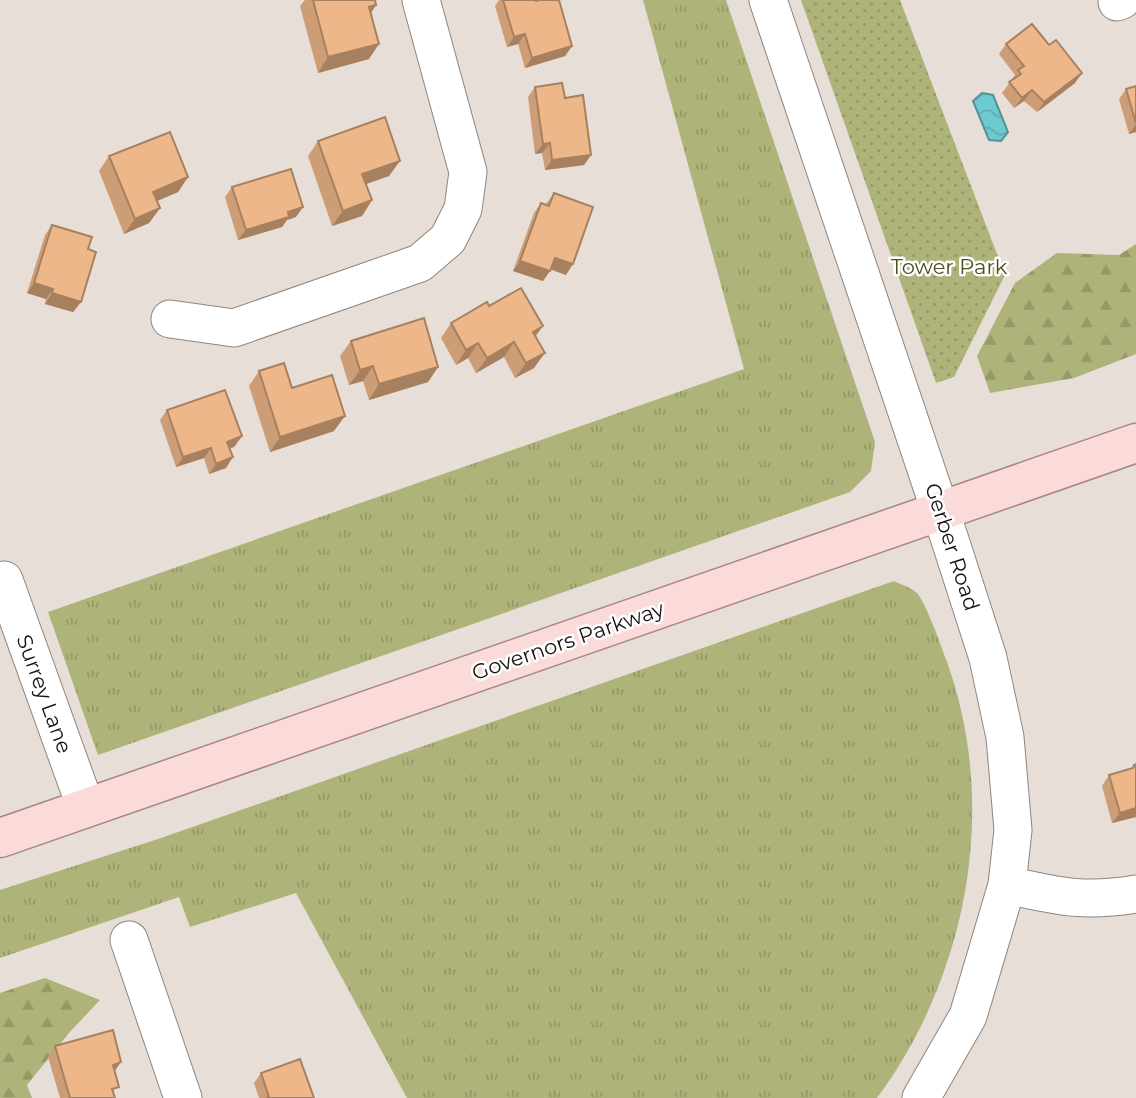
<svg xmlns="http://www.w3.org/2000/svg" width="1136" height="1098" viewBox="0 0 1136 1098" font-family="Montserrat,sans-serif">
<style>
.grass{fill:url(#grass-tufts)}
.forest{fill:url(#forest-firs)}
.park{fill:url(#park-dots)}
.water{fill:url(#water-waves);stroke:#539397;stroke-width:2}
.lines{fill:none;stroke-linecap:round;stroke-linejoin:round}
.minor-casing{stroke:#8e857f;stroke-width:39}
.major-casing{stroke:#a98583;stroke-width:41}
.minor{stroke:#fff;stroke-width:37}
.major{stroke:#fbdbda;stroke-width:38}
.wall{fill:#cd9d76}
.shaded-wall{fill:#a78060}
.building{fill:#eeb789;stroke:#a78060;stroke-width:2}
.labels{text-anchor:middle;stroke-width:5;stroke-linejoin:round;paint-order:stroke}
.park-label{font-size:21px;fill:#4d501e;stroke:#fff}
.street-label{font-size:21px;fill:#151210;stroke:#fff}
</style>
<defs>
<pattern id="grass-tufts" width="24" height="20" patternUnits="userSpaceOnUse" patternTransform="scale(1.75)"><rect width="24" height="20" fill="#aeb379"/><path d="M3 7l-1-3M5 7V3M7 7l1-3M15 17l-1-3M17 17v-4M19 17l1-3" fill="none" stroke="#959968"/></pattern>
<pattern id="forest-firs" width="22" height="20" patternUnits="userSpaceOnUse" patternTransform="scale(1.75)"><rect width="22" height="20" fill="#aeb379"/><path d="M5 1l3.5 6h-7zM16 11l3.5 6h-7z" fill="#959968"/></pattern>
<pattern id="park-dots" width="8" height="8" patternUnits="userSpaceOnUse" patternTransform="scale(1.75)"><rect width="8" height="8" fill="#aeb379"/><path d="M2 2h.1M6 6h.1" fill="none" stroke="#959968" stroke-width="1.8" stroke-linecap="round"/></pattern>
<pattern id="water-waves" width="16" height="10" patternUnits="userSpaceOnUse" patternTransform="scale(1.75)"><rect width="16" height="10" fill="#6dcad1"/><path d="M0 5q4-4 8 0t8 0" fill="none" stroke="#5eacb2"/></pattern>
</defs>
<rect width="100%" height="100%" fill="#e7ded7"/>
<g class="grass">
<polygon points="643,0 726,0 875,442 871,471 850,492 98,755 48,612 744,369"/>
<path d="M894,581C900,584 912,588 917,593C927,605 941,646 947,662C999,807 968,975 877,1098H407L296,893L190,927L179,897L0,958V890L161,838Z"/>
</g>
<g class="forest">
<polygon points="1136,244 1136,354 1074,378 990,393 977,356 1015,283 1057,253 1119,255"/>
<polygon points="45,978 100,1000 68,1034 27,1085 32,1098 0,1098 0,993"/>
</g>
<polygon class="park" points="801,0 900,0 1005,275 954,377 936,383"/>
<polygon class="water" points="982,93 993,95 1008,132 1001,141 989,140 973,101"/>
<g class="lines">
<g class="minor-casing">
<g id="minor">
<polyline points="768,0 950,540 988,658 1005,737 1013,830 1007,885 968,1016 921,1098"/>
<polyline points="1117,2 1122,0"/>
<polyline points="170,319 234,328 420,263 448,239 463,209 468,172 421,0"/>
<polyline points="4,580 86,808"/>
<path d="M1007,885C1058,896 1084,903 1136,894"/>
<polyline points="129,940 183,1098"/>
</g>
</g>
<g class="major-casing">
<polyline id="major" points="0,838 1136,443"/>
</g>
<use href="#minor" class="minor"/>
<use href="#major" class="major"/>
</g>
<g class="wall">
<polygon points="305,0 375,0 376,5 371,13 369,59 318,73 300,6"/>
<polygon points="499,0 535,0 572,46 565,56 525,68 518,44 507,47 495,6"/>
<polygon points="1006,44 1075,83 1037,112 1024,101 1014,108 1002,93 1015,75 999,54"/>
<polygon points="1136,86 1136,132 1129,134 1119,99 1126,89"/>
<polygon points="535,87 565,98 591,155 584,165 545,170 542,153 535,154 528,97"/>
<polygon points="318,141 389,176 366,184 372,200 362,216 332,226 308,156"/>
<polygon points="109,156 188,177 178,192 157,201 160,208 149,223 124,234 99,171"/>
<polygon points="232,187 296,217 287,220 282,227 238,240 225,197"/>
<polygon points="554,193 566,275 550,269 543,281 513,271 534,213 541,203 546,204"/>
<polygon points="52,225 88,249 81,302 73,312 45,304 46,299 27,293 45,235"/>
<polygon points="489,306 535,337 534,368 515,378 504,357 476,373 468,358 456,365 441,338 451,323"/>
<polygon points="351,341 438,367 428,382 369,400 363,381 349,385 340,356"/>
<polygon points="259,371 334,431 270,452 249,386"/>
<polygon points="167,410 242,436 234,447 230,448 226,468 209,474 204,458 176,467 160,420"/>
<polygon points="1134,765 1136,817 1112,823 1102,786 1109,775 1131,769"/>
<polygon points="55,1046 115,1072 114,1094 115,1098 60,1098 48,1057"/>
<polygon points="261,1073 314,1098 259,1098 254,1083"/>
</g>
<g class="shaded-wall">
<polygon points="376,5 366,20 369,7"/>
<polygon points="525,34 518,44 507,47 514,37"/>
<polygon points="379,44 369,59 318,73 328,57"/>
<polygon points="572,46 565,56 525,68 532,58"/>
<polygon points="1082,73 1075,83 1037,112 1044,102"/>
<polygon points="1032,90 1024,101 1014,108 1022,98"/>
<polygon points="1136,124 1136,132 1129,134"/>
<polygon points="550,143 542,153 535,154 543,144"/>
<polygon points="591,155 584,165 545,170 552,160"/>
<polygon points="400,161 389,176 352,189 362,174"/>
<polygon points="188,177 178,192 143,207 153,192"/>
<polygon points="372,200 362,216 332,226 343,211"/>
<polygon points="303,207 296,217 287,220 282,227 238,240 246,230 288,212"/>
<polygon points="160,208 149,223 124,234 135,219"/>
<polygon points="555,258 573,264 566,275 547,268"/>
<polygon points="520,261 550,271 543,281 513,271"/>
<polygon points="34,283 53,289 46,299 27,293"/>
<polygon points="52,293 81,302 73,312 45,304"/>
<polygon points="543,326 532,341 533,332"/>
<polygon points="514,342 504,357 476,373 487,358"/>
<polygon points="478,343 468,358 456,365 466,350"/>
<polygon points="545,353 534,368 515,378 526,363"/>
<polygon points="373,366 363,381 349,385 360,370"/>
<polygon points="438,367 428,382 369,400 379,384"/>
<polygon points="345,416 334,431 270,452 280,437"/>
<polygon points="242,436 234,447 220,452 227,442"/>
<polygon points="211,448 204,458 176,467 183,457"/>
<polygon points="233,457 226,468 209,474 216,464"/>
<polygon points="1136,808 1136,817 1112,823 1120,813"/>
<polygon points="121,1062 114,1072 113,1065"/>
</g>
<g class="building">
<polygon points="313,0 375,0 376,5 369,7 379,44 328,57"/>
<polygon points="503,0 535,0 536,1 540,0 559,0 572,46 532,58 525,34 514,37"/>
<polygon points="1032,24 1049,45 1056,40 1082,73 1044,102 1032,90 1022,98 1009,82 1021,74 1018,70 1024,66 1006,44"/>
<polygon points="562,83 565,98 583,95 591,155 552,160 550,143 543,144 535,87"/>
<polygon points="1136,86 1136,123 1126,89"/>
<polygon points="385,117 400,161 362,174 372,200 343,211 318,141"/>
<polygon points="170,132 188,177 153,192 160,208 135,219 109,156"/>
<polygon points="291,169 303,207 288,212 289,217 246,230 232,187"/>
<polygon points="554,193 593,207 573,264 555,258 550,271 520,261 541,203 549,206"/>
<polygon points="52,225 92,237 88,249 96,252 81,302 52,293 53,289 34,283"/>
<polygon points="521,288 543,326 533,332 545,353 526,363 514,342 487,358 478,343 466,350 451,323 487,302 489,306"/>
<polygon points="424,318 438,367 379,384 373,366 360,370 351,341"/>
<polygon points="284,363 292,388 332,375 345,416 280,437 259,371"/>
<polygon points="225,390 242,436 227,442 233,457 216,464 211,448 183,457 167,410"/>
<polygon points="1136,764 1136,808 1120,813 1109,775 1133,768 1134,765"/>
<polygon points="113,1030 121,1062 113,1065 119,1087 112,1089 115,1098 70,1098 55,1046"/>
<polygon points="300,1059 314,1098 267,1098 269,1097 261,1073"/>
</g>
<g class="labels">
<g class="park-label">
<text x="949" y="274">Tower Park</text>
</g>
<g class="street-label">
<text transform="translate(952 547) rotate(72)" y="7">Gerber Road</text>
<text transform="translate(568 641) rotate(-19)" y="7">Governors Parkway</text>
<text transform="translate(44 694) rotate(70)" y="7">Surrey Lane</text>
</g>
</g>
</svg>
